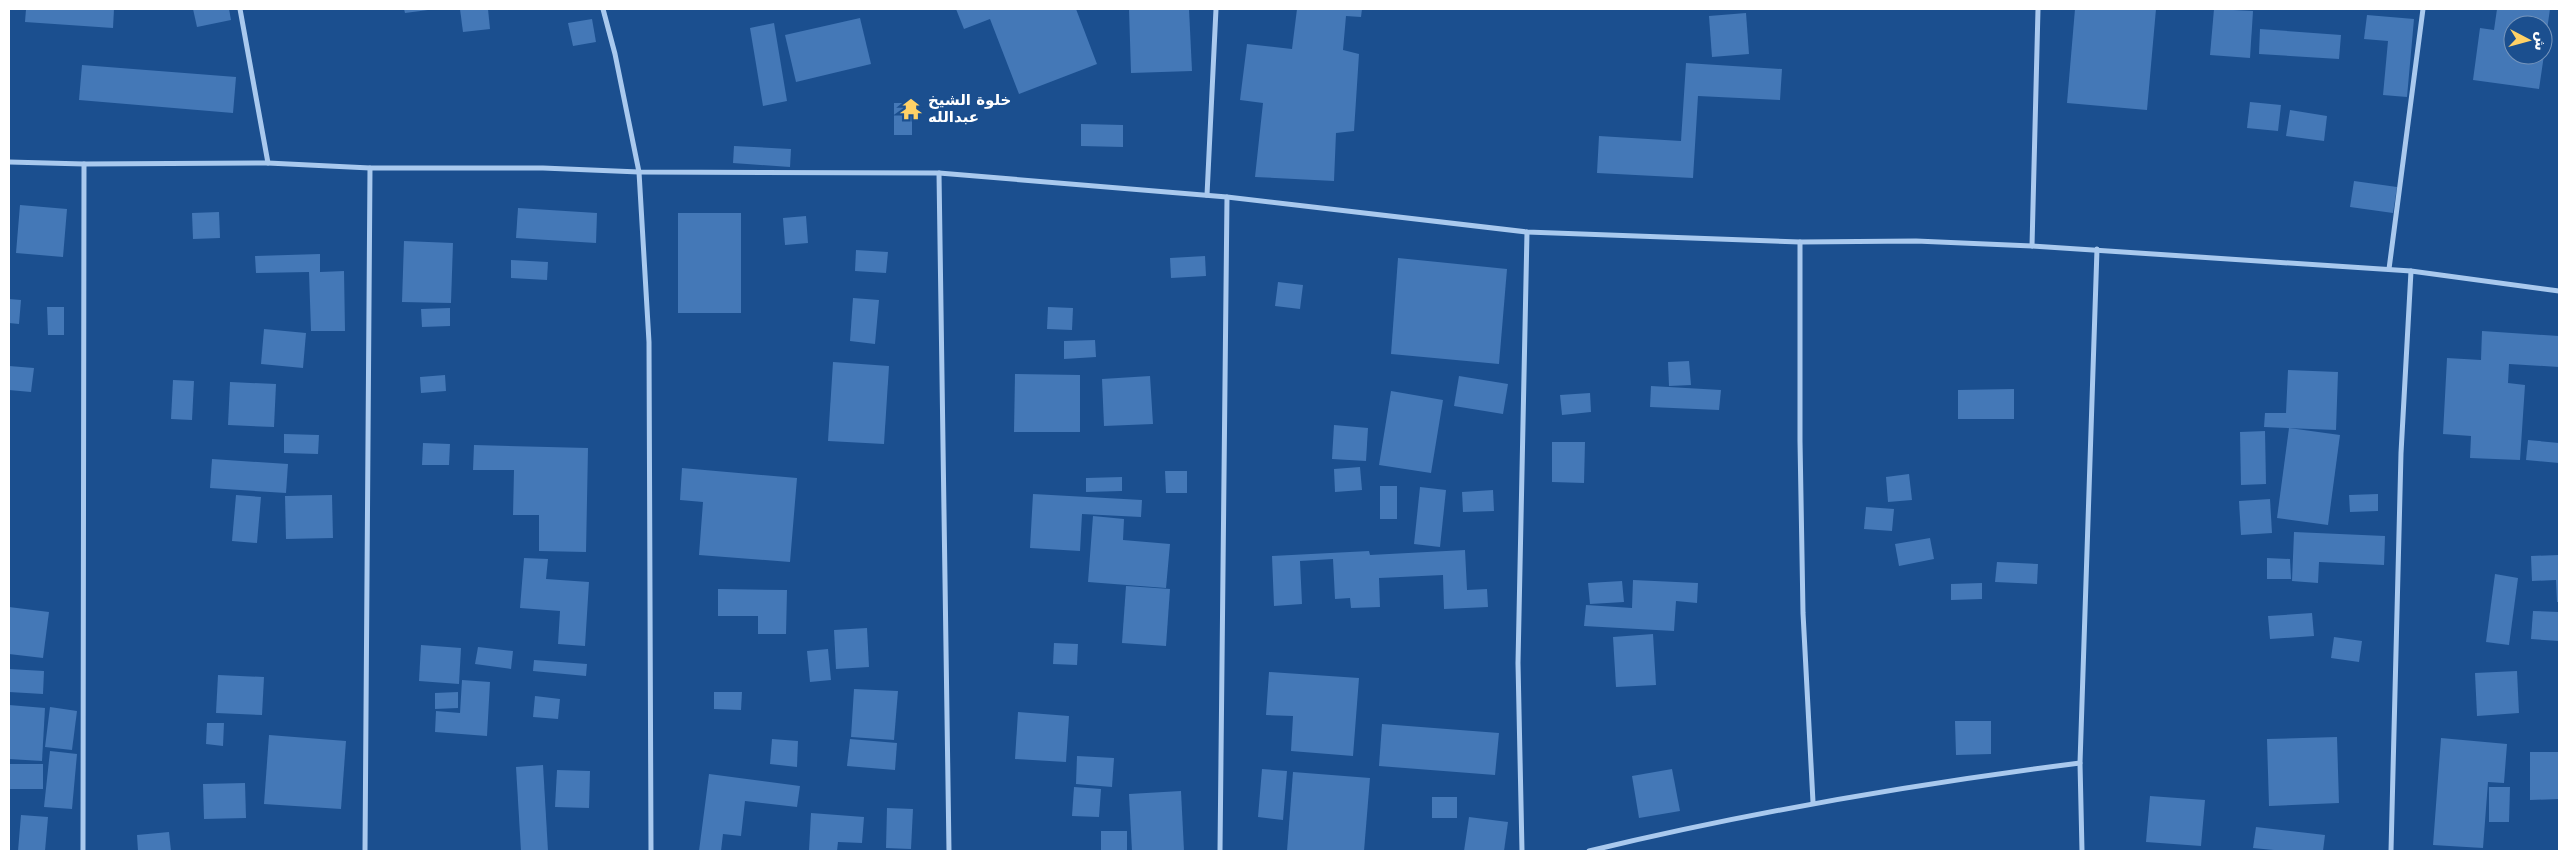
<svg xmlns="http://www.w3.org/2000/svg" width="2568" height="860" viewBox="0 0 2568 860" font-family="'DejaVu Sans',Cairo,sans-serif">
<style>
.building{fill:#4478b7}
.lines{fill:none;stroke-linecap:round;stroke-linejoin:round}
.street{stroke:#a9c9ee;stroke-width:5}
.labels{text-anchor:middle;stroke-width:4;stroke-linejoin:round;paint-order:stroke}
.poi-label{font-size:15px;font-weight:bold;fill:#fff;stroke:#1b4f8f;text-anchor:start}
</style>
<rect width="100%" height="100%" fill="#1b4f8f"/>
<g class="building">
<polygon points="26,9 114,9 113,28 25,22"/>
<polygon points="193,9 229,9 231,20 197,27"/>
<polygon points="404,9 428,9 428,10 405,13"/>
<polygon points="460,9 488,9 490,29 463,32"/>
<polygon points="956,9 1076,9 1097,64 1019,94 990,19 964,29"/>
<polygon points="1129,9 1189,9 1192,71 1131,73"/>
<polygon points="1297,9 1362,9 1361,17 1346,16 1343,50 1359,54 1354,131 1336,133 1334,181 1255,177 1263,103 1240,100 1247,44 1292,49"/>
<polygon points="2075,9 2156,9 2147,110 2067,103"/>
<polygon points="2214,9 2253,11 2250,58 2210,55"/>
<polygon points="2497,9 2550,9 2544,51 2543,25 2513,25 2513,55 2544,55 2539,89 2473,80 2480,28 2494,30"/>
<polygon points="1746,13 1749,54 1712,57 1709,16"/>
<polygon points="2367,15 2414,19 2407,97 2383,95 2388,41 2364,39"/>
<polygon points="860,18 871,64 796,82 785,35"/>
<polygon points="592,19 596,42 573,46 568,23"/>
<polygon points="774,23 787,101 763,106 750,28"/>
<polygon points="2260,29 2341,35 2339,59 2259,54"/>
<polygon points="1686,63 1782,69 1780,100 1698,96 1693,178 1597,173 1599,136 1681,141"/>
<polygon points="82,65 236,77 233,113 79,100"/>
<polygon points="2250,102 2281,105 2278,131 2247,128"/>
<rect x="894" y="103" width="18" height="32"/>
<polygon points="2290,110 2327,116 2324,141 2286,136"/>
<polygon points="1081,124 1123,125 1123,147 1081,146"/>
<polygon points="734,146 791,149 790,167 733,163"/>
<polygon points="2354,181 2397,187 2393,213 2350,207"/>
<polygon points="20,205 67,209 63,257 16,253"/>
<polygon points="518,208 597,213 596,243 516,238"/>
<polygon points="219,212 220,238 193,239 192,213"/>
<rect x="678" y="213" width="63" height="100"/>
<polygon points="806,216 808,243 785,245 783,218"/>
<polygon points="404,241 453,243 451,303 402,302"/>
<polygon points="856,250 888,252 886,273 855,271"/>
<polygon points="320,254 320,272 344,271 345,331 311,331 309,272 256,273 255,256"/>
<polygon points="1205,256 1206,276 1171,278 1170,258"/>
<polygon points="1398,258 1507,269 1499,364 1391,354"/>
<polygon points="511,260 548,262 547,280 511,278"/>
<polygon points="1278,282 1303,285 1300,309 1275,306"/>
<polygon points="853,298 879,300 875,344 850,341"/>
<polygon points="9,299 21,300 19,324 9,323"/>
<polygon points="47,307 64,307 64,335 48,335"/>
<polygon points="1048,307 1073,308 1072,330 1047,329"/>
<polygon points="450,308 450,326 422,327 421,309"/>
<polygon points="264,329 306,333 303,368 261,364"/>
<polygon points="2482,331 2559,336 2559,367 2509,364 2508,383 2525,385 2520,460 2470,458 2471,436 2443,434 2447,358 2481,360"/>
<polygon points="1095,340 1096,357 1064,359 1064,341"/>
<polygon points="1689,361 1691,385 1669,386 1668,362"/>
<polygon points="833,362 889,366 884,444 828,441"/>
<polygon points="9,366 34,368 31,392 9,390"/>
<polygon points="2288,370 2338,372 2336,430 2264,427 2265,413 2286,413"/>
<polygon points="1015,374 1080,375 1080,432 1014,432"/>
<polygon points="445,375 446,391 421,393 420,377"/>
<polygon points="1150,376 1153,424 1104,426 1102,379"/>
<polygon points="1459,376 1508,384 1503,414 1454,406"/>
<polygon points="173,380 194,381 192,420 171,419"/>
<polygon points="230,382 276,384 274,427 228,425"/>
<polygon points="1651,386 1721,390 1719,410 1650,407"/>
<polygon points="2014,389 2014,419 1958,419 1958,390"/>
<polygon points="1391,391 1443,400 1431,473 1379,465"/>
<polygon points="1590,393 1591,412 1562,415 1560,395"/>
<polygon points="1334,425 1368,428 1366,461 1332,459"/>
<polygon points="2289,428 2340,435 2328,525 2277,518"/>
<polygon points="2265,431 2266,484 2241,485 2240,432"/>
<polygon points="284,434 319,435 318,454 284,453"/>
<polygon points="2528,440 2559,443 2559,463 2526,460"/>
<polygon points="1552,442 1585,442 1584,483 1552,482"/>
<polygon points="423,443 450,444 449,465 422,465"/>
<polygon points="474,445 588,448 586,552 539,551 539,515 513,515 514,470 473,470"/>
<polygon points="212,459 288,464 286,493 210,488"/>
<polygon points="1360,467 1362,490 1335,492 1334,469"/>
<polygon points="682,468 797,478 790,562 699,555 703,502 680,500"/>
<polygon points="1165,471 1187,471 1187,493 1166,493"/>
<polygon points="1909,474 1912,500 1888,502 1886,477"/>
<polygon points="1122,477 1122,491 1086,492 1086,478"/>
<rect x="1380" y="486" width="17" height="33"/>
<polygon points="1420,487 1446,490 1440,547 1414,544"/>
<polygon points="1493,490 1494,511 1463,512 1462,492"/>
<polygon points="1033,494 1142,500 1141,517 1082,514 1080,551 1030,548"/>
<polygon points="2378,494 2378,511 2350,512 2349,495"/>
<polygon points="236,495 261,497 257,543 232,541"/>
<polygon points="332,495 333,538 286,539 285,496"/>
<polygon points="2270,499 2272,533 2241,535 2239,501"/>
<polygon points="1866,507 1894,509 1892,531 1864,529"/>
<polygon points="1093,516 1124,519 1123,540 1170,544 1166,588 1088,582"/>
<polygon points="2294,532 2385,536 2384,565 2319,562 2318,583 2292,581"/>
<polygon points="1930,538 1934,559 1899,566 1895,544"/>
<polygon points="1465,550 1467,590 1487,589 1488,607 1444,609 1443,575 1379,578 1380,607 1351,608 1350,598 1335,599 1333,559 1300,561 1302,604 1274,606 1272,556 1369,551 1370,555"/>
<polygon points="2559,555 2559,602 2557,602 2556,580 2532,581 2531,556"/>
<polygon points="524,558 548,559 546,579 589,582 585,646 558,644 560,611 520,608"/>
<polygon points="2267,558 2290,559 2291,579 2267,579"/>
<polygon points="1997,562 2038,564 2037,584 1995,582"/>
<polygon points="2495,574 2518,578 2509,645 2486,642"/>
<polygon points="1633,580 1698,583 1697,603 1676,601 1674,631 1584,626 1586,605 1632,608"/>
<polygon points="1622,581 1624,602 1590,604 1588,583"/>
<polygon points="1982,583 1982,599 1951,600 1951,584"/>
<polygon points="1126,586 1170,589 1166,646 1122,643"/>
<polygon points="718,589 787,590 786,634 758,634 758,616 718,616"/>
<polygon points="9,607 49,612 43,658 9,654"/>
<polygon points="2533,611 2559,612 2559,641 2531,639"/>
<polygon points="2312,613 2314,636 2270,639 2268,616"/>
<polygon points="867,628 869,667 836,669 834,630"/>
<polygon points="1653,634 1656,685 1616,687 1613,637"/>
<polygon points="2334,637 2362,641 2359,662 2331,658"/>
<polygon points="1054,643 1078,644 1077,665 1053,664"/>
<polygon points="421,645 461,648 459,684 419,681"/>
<polygon points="478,647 513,651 511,669 475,664"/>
<polygon points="828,649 831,680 810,682 807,651"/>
<polygon points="534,660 587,664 586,676 533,671"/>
<polygon points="9,669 44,671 43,694 9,692"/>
<polygon points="2517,671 2519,713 2477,716 2475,673"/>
<polygon points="1269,672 1359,678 1353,756 1291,751 1293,716 1266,715"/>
<polygon points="218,675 264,677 262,715 216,713"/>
<polygon points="462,680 490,682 487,736 435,732 436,711 460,713"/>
<polygon points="854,689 898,691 894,740 851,737"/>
<polygon points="458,692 458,708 435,709 435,693"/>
<polygon points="714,692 742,692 741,710 714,709"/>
<polygon points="535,696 560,699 558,719 533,717"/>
<polygon points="9,705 45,708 42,761 9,759"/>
<polygon points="50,707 77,711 72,750 45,747"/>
<polygon points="1018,712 1069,716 1066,762 1015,759"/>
<polygon points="1955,721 1991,721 1991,754 1956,755"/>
<polygon points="207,723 224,723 223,746 206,744"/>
<polygon points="1382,724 1499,733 1495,775 1379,766"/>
<polygon points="269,735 346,741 341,809 264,804"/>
<polygon points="2337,737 2339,803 2269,806 2267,739"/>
<polygon points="2441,738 2507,744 2504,783 2488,782 2483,848 2433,845"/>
<polygon points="772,739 798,741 797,767 770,764"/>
<polygon points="850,739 897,743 895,770 847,766"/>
<polygon points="50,751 77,754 72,809 44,807"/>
<polygon points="2530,752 2559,752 2559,799 2530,800"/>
<polygon points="1077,756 1114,758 1112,787 1076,784"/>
<rect x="9" y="764" width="34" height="25"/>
<polygon points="543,765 548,851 521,851 516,767"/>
<polygon points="1262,769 1287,771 1283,820 1258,817"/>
<polygon points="1672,769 1680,811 1639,818 1632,776"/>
<polygon points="557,770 590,771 589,808 555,807"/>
<polygon points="1293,772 1370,778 1364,851 1287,851"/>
<polygon points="709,774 800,786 797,807 745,801 741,836 723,834 721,851 699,851"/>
<polygon points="245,783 246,818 204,819 203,784"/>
<polygon points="1074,787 1101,789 1099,817 1072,816"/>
<polygon points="2489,787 2510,787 2509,822 2489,822"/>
<polygon points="1181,791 1184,851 1132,851 1129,794"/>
<polygon points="2150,796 2205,800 2201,846 2146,842"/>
<rect x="1432" y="797" width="25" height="21"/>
<polygon points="887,808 913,809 911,849 886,848"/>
<polygon points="811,813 864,817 862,843 838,842 837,851 809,851"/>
<polygon points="21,815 48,817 45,851 18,851"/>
<polygon points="1469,817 1508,822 1504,851 1464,851"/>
<polygon points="2256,827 2325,835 2323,851 2284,851 2253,848"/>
<rect x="1101" y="831" width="26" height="20"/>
<polygon points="169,832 171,851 138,851 137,835"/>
</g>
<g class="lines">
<g class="street">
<polyline points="240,9 268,163"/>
<polyline points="603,9 615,54 639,172 649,342 651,851"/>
<polyline points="9,162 84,164 268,163 370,168 543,168 639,172 939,173 1227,197 1527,232 1800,242 1916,241 2032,246 2411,271 2559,291"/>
<polyline points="939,173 949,851"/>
<polyline points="1207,195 1216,9"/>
<polyline points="1800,242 1800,441 1803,613 1813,802"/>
<polyline points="2032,246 2038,9"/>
<polyline points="2389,269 2423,9"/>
<polyline points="83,851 84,164"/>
<polyline points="365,851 370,168"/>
<polyline points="1220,851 1227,197"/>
<polyline points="1522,851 1518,663 1527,232"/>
<path d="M1589,851C1751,812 1915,784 2080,763"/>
<polyline points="2082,851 2080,763 2097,249"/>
<polyline points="2391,851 2401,453 2411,271"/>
</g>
</g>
<defs>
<g id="temple-bare" transform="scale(1.725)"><path d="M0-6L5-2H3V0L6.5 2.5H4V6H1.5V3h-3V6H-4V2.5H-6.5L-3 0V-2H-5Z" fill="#ffd166" stroke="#1b4f8f" stroke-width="2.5" paint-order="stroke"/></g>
</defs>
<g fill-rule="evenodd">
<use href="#temple-bare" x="911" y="109"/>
</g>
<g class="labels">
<g class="poi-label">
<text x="928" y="105">خلوة الشيخ<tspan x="928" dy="17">عبدالله</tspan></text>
</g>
</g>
<rect width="2568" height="860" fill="none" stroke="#ffffff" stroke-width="20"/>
<g transform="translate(2528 40) rotate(96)"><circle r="24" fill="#1b4f8f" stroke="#7695bc"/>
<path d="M0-4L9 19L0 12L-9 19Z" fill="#ffd166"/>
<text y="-8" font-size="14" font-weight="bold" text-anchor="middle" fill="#ffffff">ش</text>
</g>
</svg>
